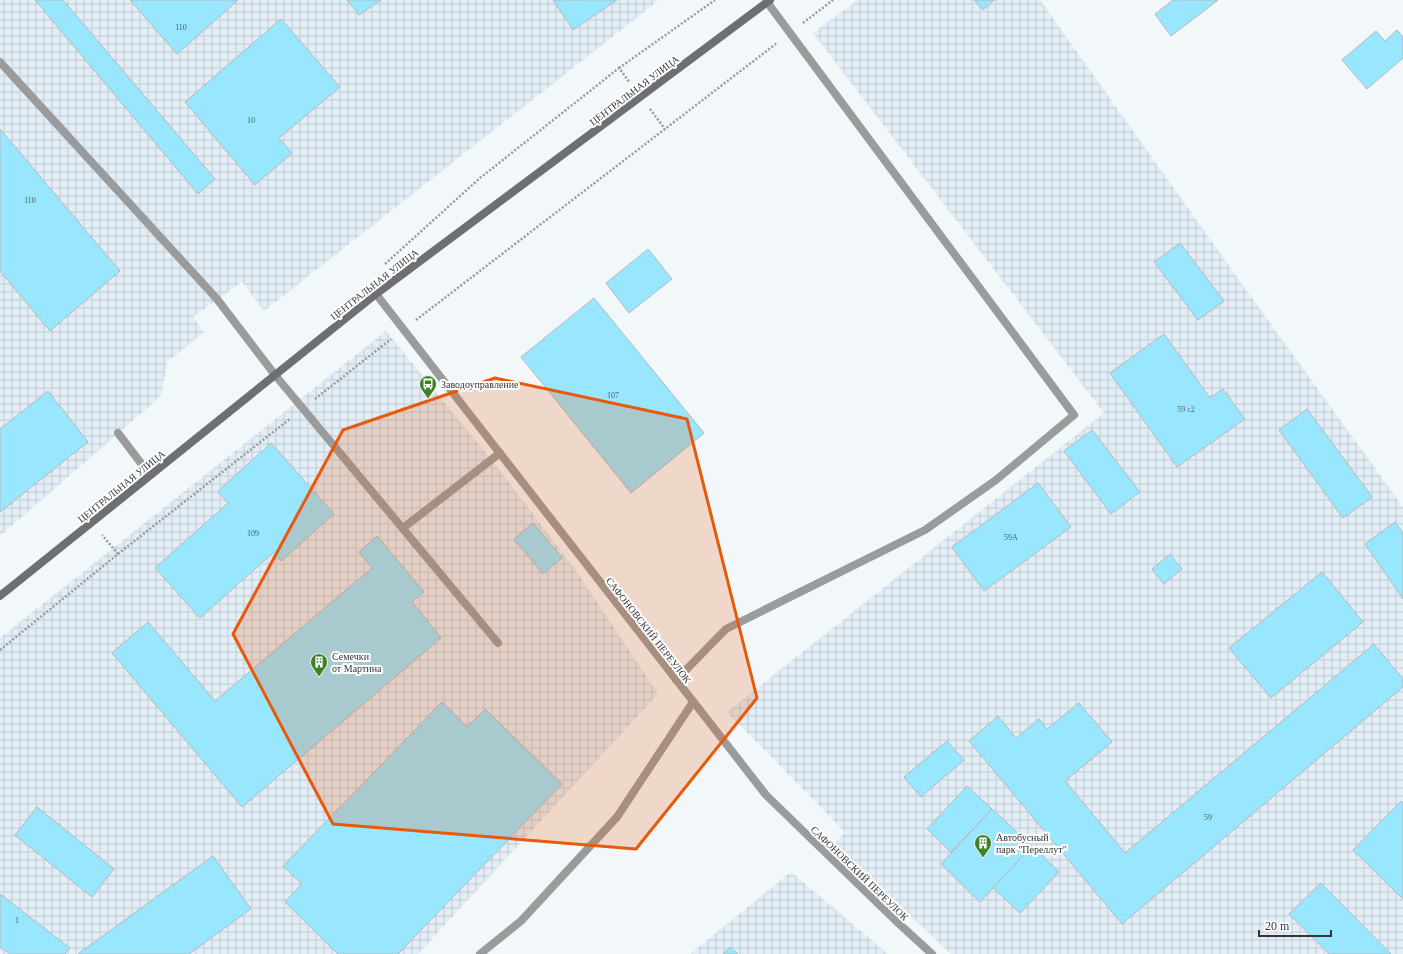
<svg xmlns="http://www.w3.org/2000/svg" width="1403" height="954" viewBox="0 0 1403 954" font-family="Georgia,serif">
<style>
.industrial{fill:url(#industrial-grid)}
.building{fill:#99e7ff;stroke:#b4b9bb}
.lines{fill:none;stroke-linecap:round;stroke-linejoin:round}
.path{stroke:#989b9d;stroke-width:2.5;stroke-dasharray:2 2;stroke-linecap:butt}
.service{stroke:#999b9c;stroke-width:8}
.minor{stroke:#999b9c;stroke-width:8}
.secondary{stroke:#6e6f72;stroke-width:8}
.marked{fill:#e8590c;fill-opacity:0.2;stroke:#e8590c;stroke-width:3;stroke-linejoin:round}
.labels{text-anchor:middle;stroke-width:4;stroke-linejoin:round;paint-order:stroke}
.number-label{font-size:8px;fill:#4d6269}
.street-label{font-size:10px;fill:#343637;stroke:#fff}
.poi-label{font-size:10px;fill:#343637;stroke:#fff;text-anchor:start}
</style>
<defs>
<pattern id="industrial-grid" width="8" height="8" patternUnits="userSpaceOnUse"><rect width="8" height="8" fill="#e2edf6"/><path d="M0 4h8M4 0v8" fill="none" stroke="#c2ccd4"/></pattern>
</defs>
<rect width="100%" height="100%" fill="#f2f7fa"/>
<g class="industrial">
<polygon points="0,0 659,0 264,311 242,282 193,317 204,332 167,362 161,396 0,536"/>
<polygon points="858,0 1040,0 1239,280 1403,507 1403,954 951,954 834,844 845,832 727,712 1104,413 813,33"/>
<polygon points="386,331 494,463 574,568 658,694 418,954 0,954 0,638"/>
<polygon points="791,872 888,954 691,954 696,949"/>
</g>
<g class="building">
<polygon points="35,0 63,0 215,179 198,194"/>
<polygon points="130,0 238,0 177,54"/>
<polygon points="347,0 381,0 359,15"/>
<polygon points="553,0 617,0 573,30"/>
<polygon points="974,0 994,0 983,10"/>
<polygon points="1173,0 1218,0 1171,36 1155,14"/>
<polygon points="281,19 340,87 279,138 292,153 255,185 185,102"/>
<polygon points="1397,30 1403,37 1403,58 1367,89 1342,60 1376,31 1385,41"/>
<polygon points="0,129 120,271 50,331 0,271"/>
<polygon points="1180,243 1224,301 1198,320 1154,262"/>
<polygon points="648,249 672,279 629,313 606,283"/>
<polygon points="594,298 704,433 631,493 521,357"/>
<polygon points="1164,334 1210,398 1223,389 1245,419 1177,467 1110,373"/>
<polygon points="48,391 88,442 0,512 0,429"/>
<polygon points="1307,409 1372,497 1343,518 1279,430"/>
<polygon points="1092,430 1140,492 1111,514 1064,451"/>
<polygon points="271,443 334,514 281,561 273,553 200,618 155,568 228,503 218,491"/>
<polygon points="1038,483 1071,527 984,591 952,547"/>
<polygon points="1395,522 1403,533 1403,599 1365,544"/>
<polygon points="533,523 562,558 543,574 514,539"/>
<polygon points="377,536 424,592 412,602 441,638 242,807 112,653 148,622 215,701 372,568 359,552"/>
<polygon points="1170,554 1182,569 1164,584 1152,569"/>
<polygon points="1322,572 1363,622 1271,698 1229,648"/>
<polygon points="1374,644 1403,679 1403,687 1122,924 969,741 998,716 1016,738 1039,719 1047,729 1079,703 1112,742 1065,781 1125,853"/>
<polygon points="442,702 467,727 485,709 562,784 398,954 338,954 285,902 302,884 283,866"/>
<polygon points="947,741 964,760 921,797 904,777"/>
<polygon points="967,786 992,809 951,852 927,829"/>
<polygon points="1401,801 1403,803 1403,899 1353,850"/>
<polygon points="37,807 114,869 92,897 15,835"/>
<polygon points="992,809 1032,846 980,902 941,864"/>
<polygon points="1032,846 1059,872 1020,913 993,888"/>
<polygon points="213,856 251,909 189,954 78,954"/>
<polygon points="1321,883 1391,954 1329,954 1289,914"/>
<polygon points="0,894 70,948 65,954 10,954 0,947"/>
<polygon points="730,947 738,954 723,954"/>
</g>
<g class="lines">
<g class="path">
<polyline points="803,23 833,0"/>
<polyline points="619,68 715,0"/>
<polyline points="650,109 665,129"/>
<polyline points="385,264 480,178 619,68 630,83"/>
<polyline points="416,320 777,43"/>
<polyline points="315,399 391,339"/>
<polyline points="118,554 291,418"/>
<polyline points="0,650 118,554 102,535"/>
</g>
<g class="service">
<polyline points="0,62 217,299 275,375 498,643"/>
<polyline points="118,433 150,475"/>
<polyline points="403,528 500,453"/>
<polyline points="676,680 726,629 925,530 996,480 1074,415 767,2"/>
<polyline points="480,954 521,921 617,817 693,702"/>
</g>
<polyline class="minor" points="376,294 766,795 896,921 932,954"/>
<polyline class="secondary" points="0,596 376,294 770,0"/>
</g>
<path class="marked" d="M495,378L687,419L757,698L636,849L333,824L233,634L343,430Z"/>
<defs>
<g id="bus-pin" transform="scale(0.9)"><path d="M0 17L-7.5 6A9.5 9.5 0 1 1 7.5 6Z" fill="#3d8124" stroke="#fff"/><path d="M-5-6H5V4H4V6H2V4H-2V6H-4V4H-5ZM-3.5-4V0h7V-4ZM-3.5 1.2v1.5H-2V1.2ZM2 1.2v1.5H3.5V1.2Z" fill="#fff"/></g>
<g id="building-pin" transform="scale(0.9)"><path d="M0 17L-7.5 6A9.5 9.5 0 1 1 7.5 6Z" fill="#3d8124" stroke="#fff"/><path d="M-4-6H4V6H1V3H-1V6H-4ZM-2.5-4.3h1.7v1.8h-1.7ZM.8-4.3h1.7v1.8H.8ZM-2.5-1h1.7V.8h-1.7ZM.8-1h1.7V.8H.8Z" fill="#fff"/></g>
</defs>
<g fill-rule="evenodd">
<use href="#bus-pin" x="428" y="384"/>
<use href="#building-pin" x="319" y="662"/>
<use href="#building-pin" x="983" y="843"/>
</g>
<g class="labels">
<g class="number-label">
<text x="181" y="30">110</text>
<text x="251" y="123">10</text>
<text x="30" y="203">110</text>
<text x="613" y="398">107</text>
<text x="1186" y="412">59 с2</text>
<text x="253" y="536">109</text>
<text x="1011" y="540">59А</text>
<text x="1208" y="820">59</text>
<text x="17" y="923">1</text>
</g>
<g class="street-label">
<text transform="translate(634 90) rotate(-37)" y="4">ЦЕНТРАЛЬНАЯ УЛИЦА</text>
<text transform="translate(374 284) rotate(-38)" y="4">ЦЕНТРАЛЬНАЯ УЛИЦА</text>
<text transform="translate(121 486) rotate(-39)" y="4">ЦЕНТРАЛЬНАЯ УЛИЦА</text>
<text transform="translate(649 630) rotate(52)" y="4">САФОНОВСКИЙ ПЕРЕУЛОК</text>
<text transform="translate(860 873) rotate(44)" y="4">САФОНОВСКИЙ ПЕРЕУЛОК</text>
</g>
<g class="poi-label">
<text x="441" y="388">Заводоуправление</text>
<text x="332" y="660">Семечки<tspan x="332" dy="12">от Мартина</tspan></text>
<text x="996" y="841">Автобусный<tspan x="996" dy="12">парк "Переллут"</tspan></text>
</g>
</g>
<path d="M1259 930v6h72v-6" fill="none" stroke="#343637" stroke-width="2"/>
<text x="1265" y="930" font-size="12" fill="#343637" stroke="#ffffff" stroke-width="3" paint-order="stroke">20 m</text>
</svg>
